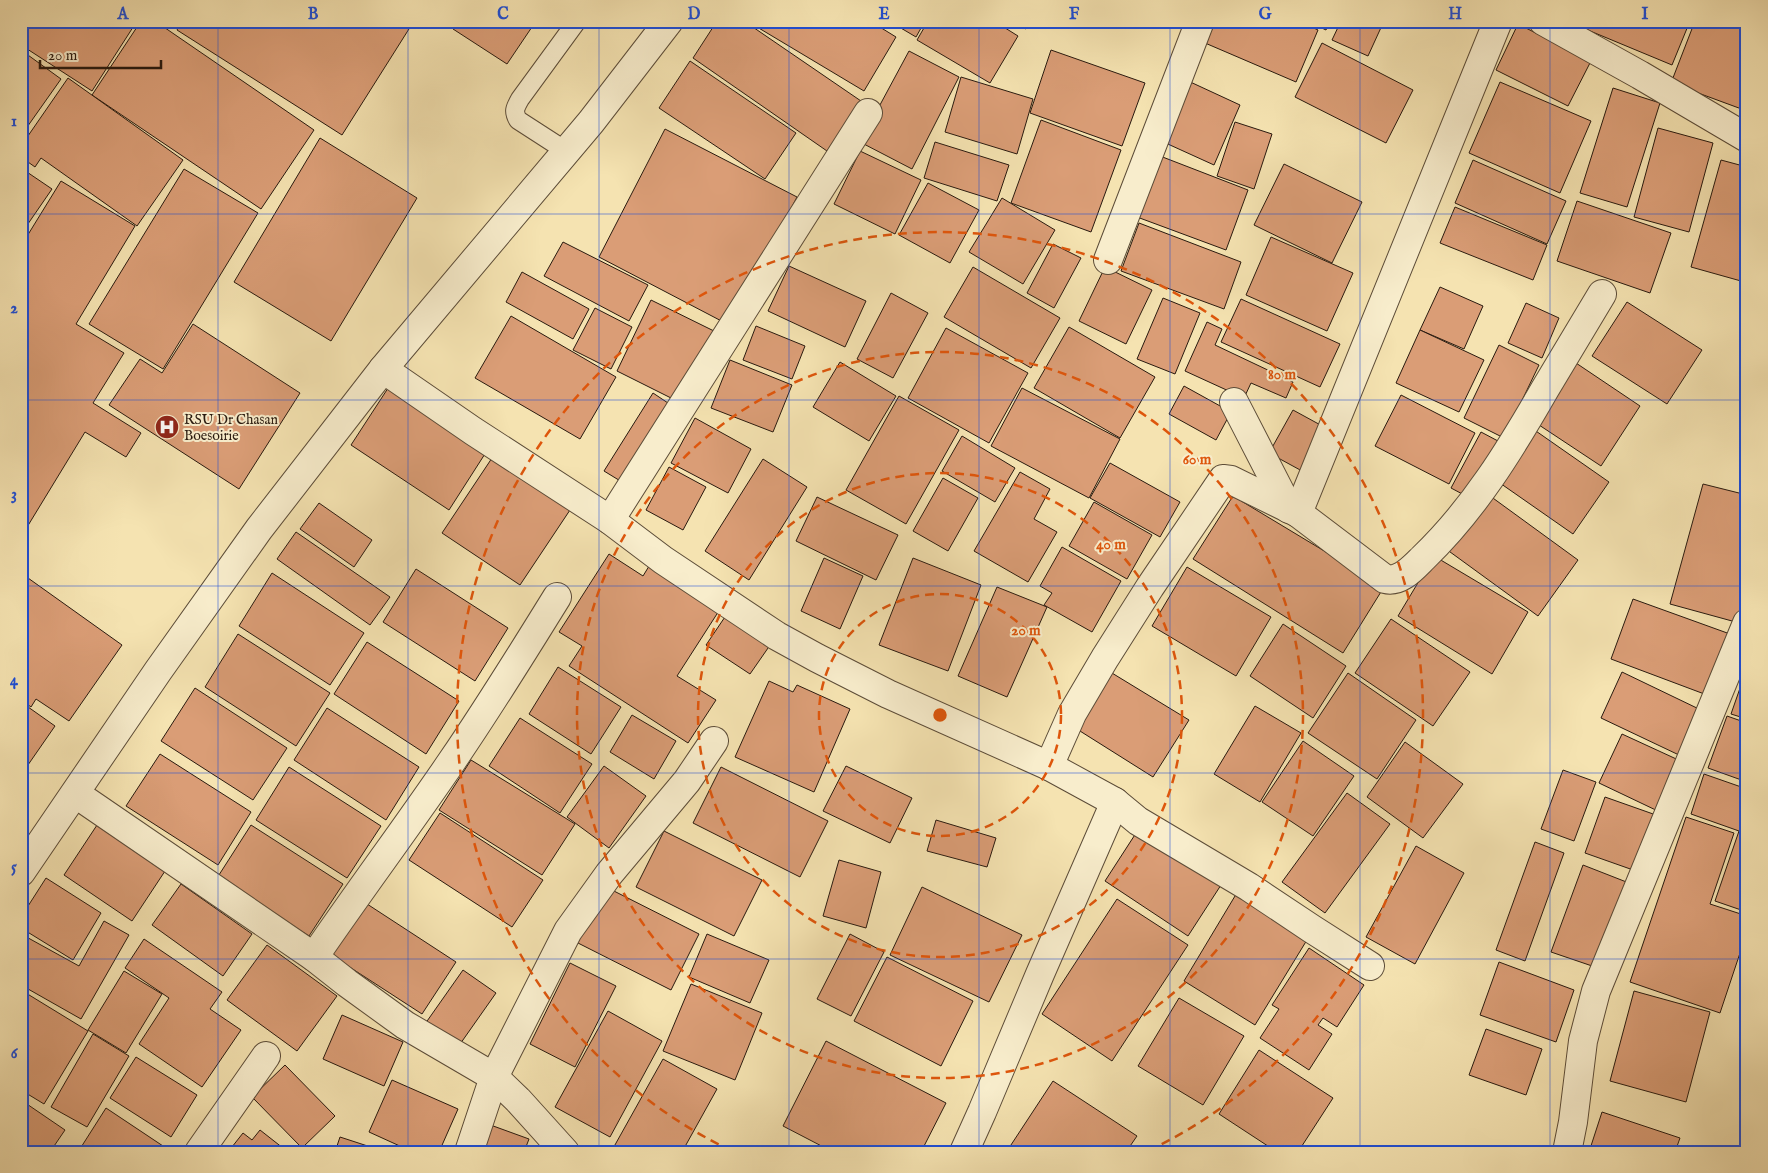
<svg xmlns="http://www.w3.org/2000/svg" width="1768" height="1173" viewBox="0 0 1768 1173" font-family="'IM FELL English',serif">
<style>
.building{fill:#da9d76;stroke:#291a0f}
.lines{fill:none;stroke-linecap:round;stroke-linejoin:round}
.service-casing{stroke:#5c4c38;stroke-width:20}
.minor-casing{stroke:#5c4c38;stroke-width:30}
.service{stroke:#f8edcc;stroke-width:18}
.minor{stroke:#f8edcc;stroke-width:28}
.grid{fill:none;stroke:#1d4ed8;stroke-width:1;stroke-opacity:0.55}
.ring{fill:none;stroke:#de560c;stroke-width:2.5;stroke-dasharray:9 6}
.labels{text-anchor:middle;stroke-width:4;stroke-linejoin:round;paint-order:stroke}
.poi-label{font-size:14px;fill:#291a0f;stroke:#f8edcc;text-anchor:start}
.centre{fill:#de560c;stroke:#f8edcc;stroke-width:2.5}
.ring-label{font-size:15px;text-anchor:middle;font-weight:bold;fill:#de560c;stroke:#f8edcc;stroke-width:4;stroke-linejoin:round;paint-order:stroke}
.neatline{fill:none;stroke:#1d4ed8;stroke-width:2}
.grid-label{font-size:16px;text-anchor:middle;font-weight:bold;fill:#1d4ed8}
</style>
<rect width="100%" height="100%" fill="#f5e3b1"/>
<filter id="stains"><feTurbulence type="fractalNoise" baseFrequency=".004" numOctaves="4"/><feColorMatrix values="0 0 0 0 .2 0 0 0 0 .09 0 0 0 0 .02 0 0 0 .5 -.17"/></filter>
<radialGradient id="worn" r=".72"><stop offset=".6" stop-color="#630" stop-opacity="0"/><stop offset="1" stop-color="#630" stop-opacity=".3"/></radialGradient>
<g class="building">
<polygon points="21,21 137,21 92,91 21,45"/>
<polygon points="141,21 155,21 314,130 261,209 92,95"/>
<polygon points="182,21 414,21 342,135 177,30"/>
<polygon points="458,21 536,21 507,64 453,29"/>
<polygon points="717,21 744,21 861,101 827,151 693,58"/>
<polygon points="747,21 870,21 896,37 864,91"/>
<polygon points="889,21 925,21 916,37"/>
<polygon points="928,21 994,21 1018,36 990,83 917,40"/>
<polygon points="1012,21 1030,21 1026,29"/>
<polygon points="1215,21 1299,21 1318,30 1296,82 1205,43"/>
<polygon points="1307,21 1330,21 1326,30"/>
<polygon points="1341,21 1384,21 1368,56 1332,40"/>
<polygon points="1566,21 1690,21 1672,65"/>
<polygon points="1695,21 1747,21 1747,111 1671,83"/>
<polygon points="1518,24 1591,61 1568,106 1496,70"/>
<polygon points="1322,43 1413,90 1386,143 1295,97"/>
<polygon points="21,50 61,79 25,130 21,128"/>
<polygon points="1051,50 1145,83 1122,146 1030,113"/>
<polygon points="909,51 959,77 912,169 860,142"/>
<polygon points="690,61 796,133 765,179 659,108"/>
<polygon points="961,77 1033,99 1017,154 945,132"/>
<polygon points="68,78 183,160 137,226 41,158 35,167 21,157 21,146"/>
<polygon points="1186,80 1240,105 1214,165 1159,140"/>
<polygon points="1500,82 1591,121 1560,193 1469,153"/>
<polygon points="1613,88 1660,103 1627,207 1580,193"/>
<polygon points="1041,120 1121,150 1091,232 1011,203"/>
<polygon points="1235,122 1272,134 1254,189 1217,176"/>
<polygon points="1658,128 1713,143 1689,232 1634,217"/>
<polygon points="665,129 797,197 731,326 599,257"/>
<polygon points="320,138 417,198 331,341 234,282"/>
<polygon points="935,142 1009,165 997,201 924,178"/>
<polygon points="860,151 921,180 895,234 834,204"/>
<polygon points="1160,156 1248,190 1226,250 1137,217"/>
<polygon points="1473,160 1566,201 1547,244 1455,203"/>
<polygon points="1721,160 1747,167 1747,259 1741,281 1691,267"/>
<polygon points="1284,164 1362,202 1332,263 1254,225"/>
<polygon points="21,168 52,189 21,234"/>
<polygon points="184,169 258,213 163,369 89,324"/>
<polygon points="61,181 135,226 76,324 124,353 93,403 141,433 126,457 85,432 21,537 21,246"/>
<polygon points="928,183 979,210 950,263 899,235"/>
<polygon points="1002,198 1055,230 1023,284 969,252"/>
<polygon points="1577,201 1671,233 1650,293 1557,261"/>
<polygon points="1455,207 1547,245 1533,280 1440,243"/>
<polygon points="1139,223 1241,262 1224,309 1121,271"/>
<polygon points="1271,237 1353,273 1327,331 1246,295"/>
<polygon points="563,242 648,285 629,321 544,276"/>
<polygon points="1053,244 1081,258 1054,308 1027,293"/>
<polygon points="789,266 866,301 845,347 768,311"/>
<polygon points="973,267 1060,318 1031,368 944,317"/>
<polygon points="1105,267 1152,290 1126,344 1079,321"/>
<polygon points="522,272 589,309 573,339 506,302"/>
<polygon points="1440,287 1483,306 1464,349 1420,330"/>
<polygon points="891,293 928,313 893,378 857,359"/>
<polygon points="1163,298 1200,313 1175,374 1137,359"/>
<polygon points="1241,299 1340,344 1320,387 1221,342"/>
<polygon points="651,300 716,332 681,403 617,371"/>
<polygon points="1627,302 1702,350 1667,404 1592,356"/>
<polygon points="1526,303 1559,318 1542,358 1508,343"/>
<polygon points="595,308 632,327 611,369 573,350"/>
<polygon points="511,316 616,377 580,439 475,378"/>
<polygon points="1207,322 1222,329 1215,345 1293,382 1286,398 1251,383 1244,398 1185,371"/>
<polygon points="193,324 300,393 239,489 109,405 140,359 162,373"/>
<polygon points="756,326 805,346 792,379 743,360"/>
<polygon points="1069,327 1155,377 1120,438 1034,388"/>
<polygon points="946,328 1028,373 989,443 908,398"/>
<polygon points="1420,330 1484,360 1459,412 1396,383"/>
<polygon points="1499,345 1539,365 1504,438 1464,418"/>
<polygon points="730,360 792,385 773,432 711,408"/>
<polygon points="1573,361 1640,406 1601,466 1533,421"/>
<polygon points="840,362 896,396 869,441 813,407"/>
<polygon points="392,382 490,446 449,510 351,445"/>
<polygon points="1184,386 1231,412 1216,440 1169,414"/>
<polygon points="1022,388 1120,439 1089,498 991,446"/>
<polygon points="653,393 671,405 622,482 604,471"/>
<polygon points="1401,395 1475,433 1449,484 1375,446"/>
<polygon points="899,396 959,430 906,524 846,490"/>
<polygon points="1293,410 1326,428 1302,471 1269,453"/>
<polygon points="695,418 751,449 728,493 671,463"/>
<polygon points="1533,429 1609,482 1573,534 1497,481"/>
<polygon points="1481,432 1498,441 1468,497 1451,488"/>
<polygon points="962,436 1015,468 995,502 942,471"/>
<polygon points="498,449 576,501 520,585 442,533"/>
<polygon points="1747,456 1747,476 1740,473"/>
<polygon points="763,459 807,487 749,580 705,551"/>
<polygon points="1110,463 1180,502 1160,537 1090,498"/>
<polygon points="669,467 706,487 683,530 646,510"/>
<polygon points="1020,472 1050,489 1034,519 1057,532 1028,582 974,551"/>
<polygon points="943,478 978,498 948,551 913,531"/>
<polygon points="1703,484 1747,495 1747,610 1743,624 1670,604"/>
<polygon points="1486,493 1578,560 1538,616 1446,549"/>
<polygon points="1233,496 1384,587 1343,653 1193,559"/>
<polygon points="817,497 898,535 876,580 796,541"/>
<polygon points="1094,502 1152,535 1127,579 1069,546"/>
<polygon points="319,503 372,540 354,567 300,529"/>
<polygon points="296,532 390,597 370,625 277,559"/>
<polygon points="1062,547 1121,581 1092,632 1044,605 1052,593 1040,586"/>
<polygon points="609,554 643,576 654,558 724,603 677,676 716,700 688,743 569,666 582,646 559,632"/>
<polygon points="1434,556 1528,612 1492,674 1398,616"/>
<polygon points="824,558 863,576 840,629 801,611"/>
<polygon points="913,558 981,585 948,671 879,645"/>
<polygon points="1187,567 1271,617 1236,676 1152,626"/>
<polygon points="416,569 508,628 475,681 383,622"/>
<polygon points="21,573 122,645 69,721 36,699 31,707 21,700"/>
<polygon points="272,573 364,633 330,685 239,626"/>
<polygon points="997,587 1047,607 1007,697 958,676"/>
<polygon points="1633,599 1730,634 1707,695 1611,659"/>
<polygon points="731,608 775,638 750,674 706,645"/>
<polygon points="1391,619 1470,672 1433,726 1355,673"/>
<polygon points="1283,624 1346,666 1313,718 1250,676"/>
<polygon points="238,634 330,693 296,746 205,687"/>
<polygon points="367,642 459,701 426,754 334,694"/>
<polygon points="558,667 621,707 591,754 529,714"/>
<polygon points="1747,668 1747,719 1731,714"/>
<polygon points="1107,670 1189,720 1153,777 1072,726"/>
<polygon points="1622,672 1701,710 1679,755 1601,718"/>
<polygon points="1348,673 1416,720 1377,779 1308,733"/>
<polygon points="769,681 793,692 797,685 850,709 814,792 735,757"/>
<polygon points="195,688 287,748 253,800 161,741"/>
<polygon points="21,702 55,726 21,775"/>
<polygon points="1255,706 1301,733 1260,802 1214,774"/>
<polygon points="327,708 419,767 386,820 294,760"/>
<polygon points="632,715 676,741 654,779 610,752"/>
<polygon points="1727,716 1747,723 1747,782 1708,768"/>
<polygon points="520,718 592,764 560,813 489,766"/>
<polygon points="1622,734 1685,763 1662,813 1599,783"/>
<polygon points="1303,741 1354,776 1313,836 1262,802"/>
<polygon points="1405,742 1463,784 1423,838 1367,797"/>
<polygon points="160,754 251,812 218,865 126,806"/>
<polygon points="471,760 575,824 542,875 439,810"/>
<polygon points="604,766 646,796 609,848 567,817"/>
<polygon points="846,766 912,798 890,843 823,811"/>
<polygon points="289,767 381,826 347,878 256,820"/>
<polygon points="721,767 828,821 800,877 693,823"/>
<polygon points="1563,770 1596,782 1574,841 1541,829"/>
<polygon points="1704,774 1747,789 1747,912 1715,901 1739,831 1691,814"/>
<polygon points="1347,793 1390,824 1325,913 1282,882"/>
<polygon points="1605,797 1656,815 1636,871 1585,853"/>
<polygon points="440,813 543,880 512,927 409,860"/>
<polygon points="1686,817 1734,833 1710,904 1747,916 1747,932 1720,1013 1630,982"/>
<polygon points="101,819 169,865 132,921 64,875"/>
<polygon points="936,820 996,838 987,867 927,851"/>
<polygon points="251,825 343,884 309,936 217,878"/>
<polygon points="1138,830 1221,885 1188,936 1105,881"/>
<polygon points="664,831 762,880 734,936 636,887"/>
<polygon points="1535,842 1564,853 1525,961 1496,950"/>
<polygon points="1416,846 1464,873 1415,964 1366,937"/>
<polygon points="839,860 881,872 866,928 823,916"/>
<polygon points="1583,865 1629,883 1598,968 1551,952"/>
<polygon points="46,878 101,913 73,960 21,928 21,917"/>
<polygon points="181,884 252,934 223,976 152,925"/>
<polygon points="602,885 699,934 671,990 574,941"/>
<polygon points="922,887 1022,935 989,1002 890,955"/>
<polygon points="1238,891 1310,935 1255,1025 1184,981"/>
<polygon points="1117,899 1188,945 1112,1061 1042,1014"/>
<polygon points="364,902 456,962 422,1014 331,955"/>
<polygon points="104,921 129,935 81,1019 21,985 21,934 79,966"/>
<polygon points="707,934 769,960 750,1003 689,977"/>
<polygon points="850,934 884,952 851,1016 817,999"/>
<polygon points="144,939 222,992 210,1009 241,1030 202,1087 139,1044 169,998 125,968"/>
<polygon points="267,945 337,996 297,1051 227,1000"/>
<polygon points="1309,948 1364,985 1337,1027 1323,1018 1318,1025 1332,1034 1309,1070 1260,1038 1279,1009 1272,1005"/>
<polygon points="887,957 973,1001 941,1066 854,1021"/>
<polygon points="1499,962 1574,990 1556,1042 1480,1015"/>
<polygon points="570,963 616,986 575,1067 530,1044"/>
<polygon points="463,970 496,993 458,1047 425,1024"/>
<polygon points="124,971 162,994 126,1053 88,1030"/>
<polygon points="691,984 762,1013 735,1080 663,1051"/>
<polygon points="21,990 88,1031 44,1104 21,1090"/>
<polygon points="1634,991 1710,1012 1686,1102 1610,1081"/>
<polygon points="1179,998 1244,1036 1203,1105 1138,1066"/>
<polygon points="608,1011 662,1041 610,1137 555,1107"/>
<polygon points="342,1015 403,1042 384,1086 323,1059"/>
<polygon points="1486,1029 1542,1049 1526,1095 1469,1075"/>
<polygon points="93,1034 129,1056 87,1127 51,1107"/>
<polygon points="826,1041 946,1103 921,1152 833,1152 783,1126"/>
<polygon points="1259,1050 1333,1098 1298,1152 1277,1152 1219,1114"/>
<polygon points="136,1057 197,1095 171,1137 110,1098"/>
<polygon points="663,1059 717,1089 682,1152 611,1152"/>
<polygon points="285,1065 335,1116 302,1148 252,1097"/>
<polygon points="392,1080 458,1109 439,1152 413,1152 369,1132"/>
<polygon points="1053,1081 1137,1136 1126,1152 1007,1151"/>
<polygon points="21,1100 65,1130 50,1152 21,1152"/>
<polygon points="106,1108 169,1150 168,1152 78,1152"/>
<polygon points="1602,1112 1680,1138 1675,1152 1589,1152"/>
<polygon points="485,1123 529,1139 524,1152 474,1152"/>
<polygon points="260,1130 288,1152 228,1152 243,1133 252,1140"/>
<polygon points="340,1137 386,1152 335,1152"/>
</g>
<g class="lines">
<g class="service-casing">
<path id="service" d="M566,151L518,120C513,111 515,108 520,99L577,21"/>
</g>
<g class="minor-casing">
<g id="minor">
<polyline points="1543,21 1640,75 1747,138"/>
<polyline points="1108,260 1200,21"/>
<polyline points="383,369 473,431 610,520 663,560 777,636 817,658 888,694 1049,766 1115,802 1040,974 982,1112 964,1152"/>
<polyline points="1234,402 1289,509"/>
<path d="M1298,513L1385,579C1400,583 1413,568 1423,558C1474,509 1510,450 1545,389C1564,357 1583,326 1602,294"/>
<polyline points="610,520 868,113"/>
<polyline points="1049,766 1072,714 1105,658 1150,587 1223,479 1231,480 1298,513 1498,21"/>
<polyline points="76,794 314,957 347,983 405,1025 494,1077 518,1100 565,1152"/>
<polyline points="1115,802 1138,821 1249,887 1312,929 1370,966"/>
<polyline points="21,872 158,671 259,529 383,369 591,122 669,21"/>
<path d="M314,957C359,891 407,827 452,761C489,707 523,652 557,597"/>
<polyline points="199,1152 266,1056"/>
<polyline points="469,1152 494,1077 568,931 609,874 687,781 714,741"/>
<polyline points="1567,1152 1573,1122 1583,1041 1596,991 1747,623"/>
</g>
</g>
<use href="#service" class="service"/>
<use href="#minor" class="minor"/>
</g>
<path class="grid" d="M218,21V1152M408,21V1152M599,21V1152M789,21V1152M979,21V1152M1170,21V1152M1360,21V1152M1550,21V1152M21,214H1747M21,400H1747M21,586H1747M21,773H1747M21,959H1747"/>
<g class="ring">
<circle cx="940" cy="715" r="121"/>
<circle cx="940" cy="715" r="242"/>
<circle cx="940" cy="715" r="363"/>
<path d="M732 1151A483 483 0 1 1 1148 1151"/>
</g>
<defs>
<g id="hospital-disc" transform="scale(1.25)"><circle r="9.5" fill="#8f2418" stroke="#f8edcc"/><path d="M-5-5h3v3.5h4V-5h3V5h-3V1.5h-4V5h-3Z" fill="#fff"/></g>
</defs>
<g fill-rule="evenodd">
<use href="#hospital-disc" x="167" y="427"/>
</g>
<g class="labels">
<g class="poi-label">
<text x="184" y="424">RSU Dr Chasan<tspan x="184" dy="16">Boesoirie</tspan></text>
</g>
</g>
<circle cx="940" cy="715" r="8" class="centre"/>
<g class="ring-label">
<text x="1282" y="379">80 m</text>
<text x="1197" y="464">60 m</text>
<text x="1111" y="549">40 m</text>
<text x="1026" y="635">20 m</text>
</g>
<rect width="1768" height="1173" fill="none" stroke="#f5e3b1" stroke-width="55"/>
<path d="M40 60v8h121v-8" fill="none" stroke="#291a0f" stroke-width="2.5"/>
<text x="48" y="60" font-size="15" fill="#291a0f" stroke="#f8edcc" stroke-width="4" paint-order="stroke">20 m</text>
<rect x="28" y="28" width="1712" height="1118" class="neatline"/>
<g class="grid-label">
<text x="123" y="19">A</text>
<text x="313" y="19">B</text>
<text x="503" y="19">C</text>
<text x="694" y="19">D</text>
<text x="884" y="19">E</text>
<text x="1074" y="19">F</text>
<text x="1265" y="19">G</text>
<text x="1455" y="19">H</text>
<text x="1645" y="19">I</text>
<text x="14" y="126">1</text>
<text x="14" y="313">2</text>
<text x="14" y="499">3</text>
<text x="14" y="685">4</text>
<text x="14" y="872">5</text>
<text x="14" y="1058">6</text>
</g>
<rect width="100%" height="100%" filter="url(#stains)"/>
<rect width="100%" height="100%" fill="url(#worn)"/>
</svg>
